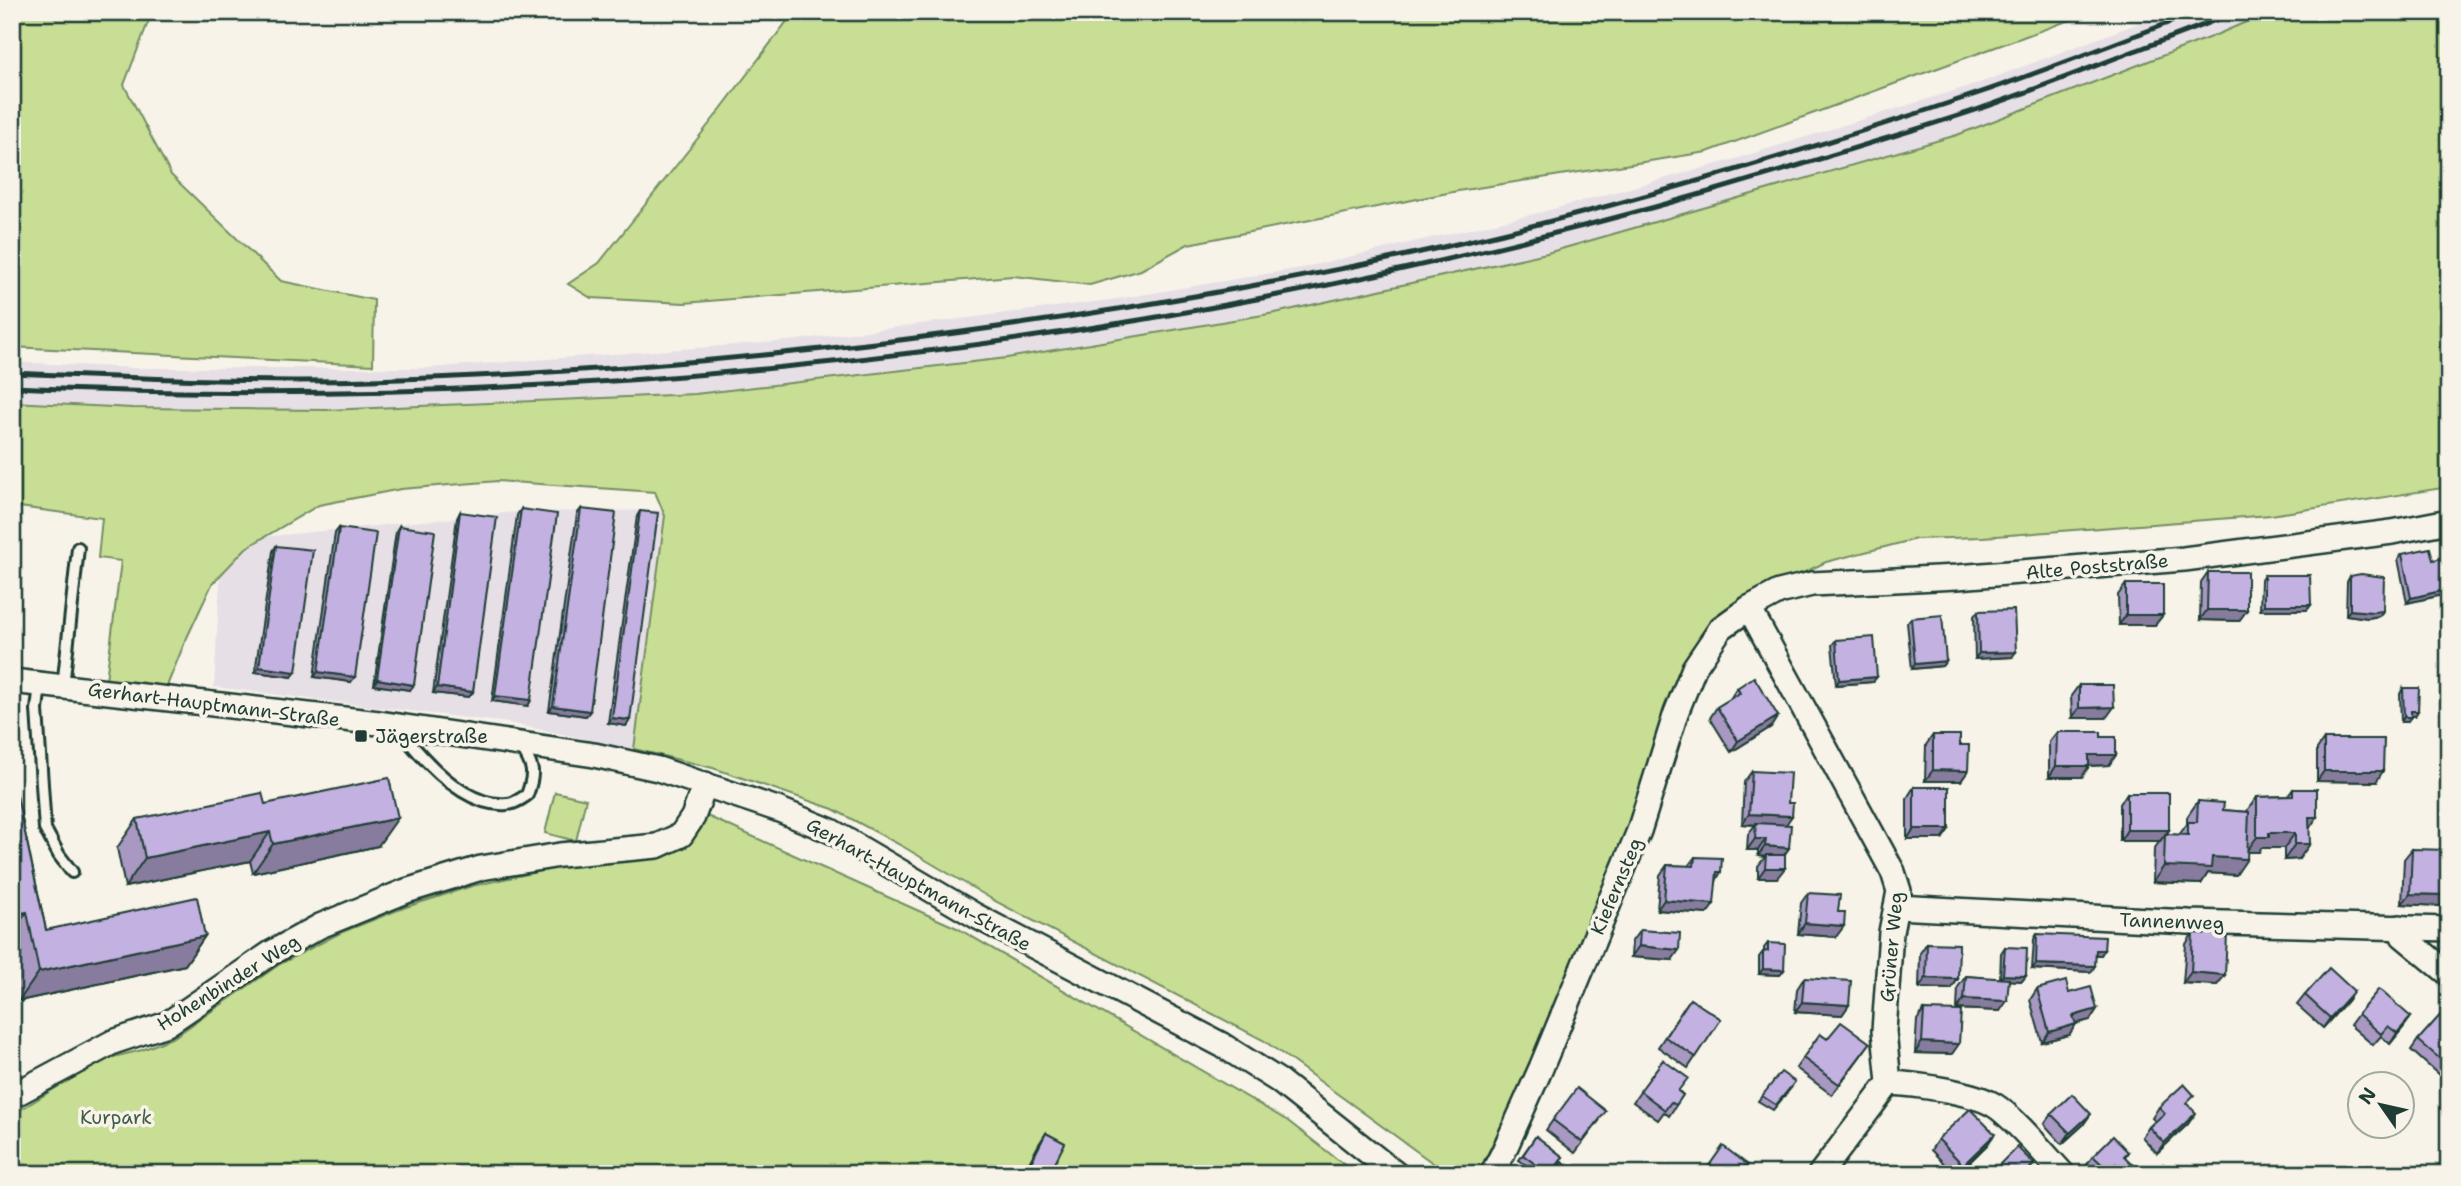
<svg xmlns="http://www.w3.org/2000/svg" width="2461" height="1186" viewBox="0 0 2461 1186" font-family="'Shantell Sans',sans-serif">
<style>
.built{fill:#e7dfe6}
.green{fill:#c7de94;stroke:#738e64;stroke-width:2}
.lines{fill:none;stroke-linecap:round;stroke-linejoin:round}
.service-casing{stroke:#1f3d34;stroke-width:16}
.minor-casing{stroke:#1f3d34;stroke-width:28}
.service{stroke:#f7f3e8;stroke-width:10}
.minor{stroke:#f7f3e8;stroke-width:23}
.rail{stroke:#1f3d34;stroke-width:5}
.wall{fill:#a898c2;stroke:#1f3d34;stroke-width:2}
.shaded-wall{fill:#887c9e;stroke:#1f3d34;stroke-width:2}
.building{fill:#c3b1e2;stroke:#1f3d34;stroke-width:2}
.poi-dot{fill:#1f3d34;stroke:#f7f3e8;stroke-width:2.5}
.labels{text-anchor:middle;stroke-width:7;stroke-linejoin:round;paint-order:stroke}
.street-label{font-size:19px;fill:#1f3d34;stroke:#f7f3e8}
.poi-label{font-size:19px;fill:#1f3d34;stroke:#f7f3e8;text-anchor:start}
.park-label{font-size:19px;fill:#415d47;stroke:#f7f3e8}
</style>
<rect width="100%" height="100%" fill="#f7f3e8"/>
<filter id="ink" filterUnits="userSpaceOnUse"><feTurbulence type="fractalNoise" baseFrequency=".0143" numOctaves="2"/><feDisplacementMap in="SourceGraphic" scale="14" xChannelSelector="R" yChannelSelector="G"/><feConvolveMatrix kernelMatrix="1 2 1 2 8 2 1 2 1" color-interpolation-filters="sRGB"/></filter>
<g filter="url(#ink)">
<g class="built">
<polygon points="2168,12 2269,12 2216,35 1957,135 1547,253 1275,313 1007,358 695,394 327,410 133,408 12,402 12,362 135,368 427,368 788,341 1117,299 1301,268 1538,213 1732,160 1982,82"/>
<polygon points="666,510 634,749 508,723 214,687 221,563 240,539 515,512"/>
</g>
<g class="green">
<polygon points="12,12 152,12 124,85 171,175 281,281 374,300 373,365 12,347"/>
<polygon points="794,12 2092,12 1707,152 1458,191 1188,244 1141,270 1090,285 1013,276 684,303 591,298 568,284 599,263 717,114"/>
<polygon points="2269,12 2449,12 2449,487 2271,515 1983,537 1916,539 1826,562 1801,574 1750,605 1722,625 1641,825 1543,1040 1478,1174 1448,1174 1263,1040 995,901 902,846 833,809 713,768 634,749 665,516 655,492 498,481 401,489 319,505 246,548 212,584 184,644 167,686 106,680 121,561 98,558 102,518 12,506 12,402 133,408 327,410 695,394 1007,358 1275,313 1547,253 1957,135 2216,35"/>
<polygon points="555,792 586,799 576,841 545,833"/>
<polygon points="707,816 957,928 1288,1121 1356,1174 12,1174 12,1115 101,1060 142,1050 174,1037 280,964 340,933 403,908 472,886 689,839"/>
</g>
<g class="lines">
<g class="service-casing">
<g id="service">
<polyline points="40,684 37,710 45,829 59,855 72,872"/>
<polyline points="63,687 78,548"/>
<path d="M399,729C423,760 465,808 507,804C514,804 521,799 527,795C535,773 534,767 521,747"/>
</g>
</g>
<g class="minor-casing">
<g id="minor">
<polyline points="1749,608 1893,872 1899,891 1891,932 1884,1031 1889,1083 1820,1174"/>
<polyline points="12,681 379,723 594,755 658,769 777,809 831,831 976,916 1222,1045 1279,1081 1396,1174"/>
<polyline points="1896,907 2189,922 2449,929"/>
<polyline points="2400,927 2403,936 2449,974"/>
<path d="M1889,1083C1915,1084 1972,1092 1994,1105C2014,1117 2046,1156 2063,1174"/>
<polyline points="12,1096 113,1042 167,1024 271,953 320,926 406,891 481,868 560,855 657,846 681,835 693,817 705,784"/>
<polyline points="1492,1174 1503,1153 1541,1068 1639,831 1676,713 1694,668 1721,628 1749,608 1779,592 1812,584 1957,577 2184,559 2392,532 2449,521"/>
</g>
</g>
<use href="#service" class="service"/>
<use href="#minor" class="minor"/>
<g class="rail">
<path d="M12,373C131,378 252,383 371,380C621,373 871,349 1118,309C1247,288 1376,264 1503,233C1662,194 1820,146 1976,94C2050,69 2123,40 2197,12"/>
<path d="M12,387C625,415 1241,339 1826,157C1877,141 1928,126 1979,109C2029,92 2079,72 2129,53C2164,40 2200,27 2235,12"/>
</g>
</g>
<g class="wall">
<polygon points="521,509 531,700 528,706 492,701 517,515"/>
<polygon points="581,509 590,711 586,716 549,711 577,514"/>
<polygon points="640,511 630,720 626,726 608,723 637,516"/>
<polygon points="460,512 469,697 433,693 457,518"/>
<polygon points="399,526 410,690 374,685 396,531"/>
<polygon points="339,528 351,682 314,677 335,533"/>
<polygon points="276,546 292,677 255,672 273,551"/>
<polygon points="2402,554 2433,560 2449,582 2449,591 2447,594 2407,603 2398,559"/>
<polygon points="2208,572 2239,621 2200,620 2201,582"/>
<polygon points="2264,575 2311,605 2307,610 2260,610 2261,580"/>
<polygon points="2350,576 2383,611 2379,616 2368,618 2346,615 2347,582"/>
<polygon points="2126,584 2163,615 2155,625 2119,625 2118,595"/>
<polygon points="1978,611 2012,657 1975,659 1974,616"/>
<polygon points="1911,618 1946,661 1942,666 1912,669 1907,623"/>
<polygon points="1836,640 1873,682 1836,685 1832,645"/>
<polygon points="2079,685 2106,718 2072,718 2071,696"/>
<polygon points="1737,688 1771,727 1731,752 1710,718 1717,707 1730,699"/>
<polygon points="2403,688 2415,716 2411,716 2407,722 2401,722 2400,694"/>
<polygon points="2057,732 2116,755 2109,765 2089,766 2082,777 2049,777 2049,742"/>
<polygon points="1933,735 1960,745 1968,771 1961,781 1925,781 1926,745"/>
<polygon points="2324,739 2376,782 2317,781 2317,749"/>
<polygon points="1752,771 1786,825 1789,848 1784,855 1777,878 1758,878 1758,866 1765,857 1758,856 1758,850 1747,850 1748,834 1755,825 1742,824 1744,782"/>
<polygon points="12,773 46,930 205,936 185,965 19,1001 12,967"/>
<polygon points="1914,787 1949,829 1942,839 1907,839 1907,798"/>
<polygon points="2293,789 2317,817 2309,828 2299,859 2284,860 2284,848 2261,848 2259,852 2247,852 2236,875 2208,873 2201,884 2153,882 2154,849 2160,841 2120,841 2120,804 2127,793 2169,830 2167,834 2179,835 2187,824 2187,817 2198,801 2223,810 2246,812 2257,797 2288,796"/>
<polygon points="265,804 378,846 253,873 250,861 125,887 117,848 137,819"/>
<polygon points="2412,849 2440,906 2402,904 2404,859"/>
<polygon points="1695,857 1721,872 1717,879 1707,914 1657,910 1660,875 1667,865 1688,866"/>
<polygon points="1808,893 1838,912 1836,937 1798,934 1801,903"/>
<polygon points="1640,930 1672,960 1631,957 1632,941"/>
<polygon points="2193,933 2225,975 2217,985 2183,983 2186,944"/>
<polygon points="2037,934 2104,950 2101,955 2096,955 2091,972 2032,969 2034,939"/>
<polygon points="1768,943 1784,970 1780,975 1759,974 1759,957 1763,952 1764,952 1764,948"/>
<polygon points="1927,943 1958,979 1951,989 1919,988 1920,953"/>
<polygon points="2005,947 2026,976 2022,981 2009,980 2000,1011 1957,1009 1958,987 1966,976 2000,979 2001,953"/>
<polygon points="1804,978 1849,1005 1842,1015 1795,1012 1797,989"/>
<polygon points="2037,989 2069,993 2097,1009 2090,1020 2076,1024 2069,1035 2042,1042 2030,1000"/>
<polygon points="2354,991 2347,1001 2323,1028 2297,1005 2305,995"/>
<polygon points="1690,999 1721,1019 1688,1068 1658,1047"/>
<polygon points="1924,1010 1952,1054 1915,1053 1917,1020"/>
<polygon points="2358,1014 2411,1017 2390,1044 2381,1036 2373,1045 2350,1025"/>
<polygon points="2449,1017 2449,1065 2440,1076 2411,1050 2418,1040"/>
<polygon points="1820,1034 1827,1039 1870,1043 1832,1095 1796,1068"/>
<polygon points="1663,1060 1679,1091 1683,1095 1669,1116 1664,1112 1658,1120 1633,1102"/>
<polygon points="1791,1088 1773,1110 1758,1101 1762,1096"/>
<polygon points="2187,1105 2188,1124 2157,1153 2142,1137 2149,1127 2155,1121 2152,1118 2159,1107"/>
<polygon points="2051,1114 2083,1125 2062,1144 2044,1124"/>
<polygon points="1553,1120 1599,1121 1575,1153 1546,1130"/>
<polygon points="1046,1133 1051,1170 1058,1174 1023,1174 1039,1144"/>
<polygon points="1536,1136 1563,1157 1551,1174 1538,1174 1519,1160"/>
<polygon points="1938,1139 1987,1145 1958,1174 1954,1174 1931,1150"/>
<polygon points="2128,1152 2125,1157 2127,1174 2093,1174 2086,1166 2093,1156"/>
<polygon points="2034,1164 2026,1174 1999,1174 1996,1171 1999,1165"/>
</g>
<g class="shaded-wall">
<polygon points="2449,589 2447,594 2407,603 2411,598"/>
<polygon points="2264,605 2311,605 2307,610 2260,610"/>
<polygon points="2207,610 2247,610 2239,621 2200,620"/>
<polygon points="2350,610 2383,611 2379,616 2368,618 2346,615"/>
<polygon points="2126,615 2163,615 2155,625 2119,625"/>
<polygon points="2016,652 2012,657 1975,659 1979,653"/>
<polygon points="1946,661 1942,666 1912,669 1915,664"/>
<polygon points="259,667 296,672 292,677 255,672"/>
<polygon points="318,672 355,677 351,682 314,677"/>
<polygon points="1877,677 1873,682 1836,685 1839,680"/>
<polygon points="377,679 414,685 410,690 374,685"/>
<polygon points="437,687 473,692 469,697 433,693"/>
<polygon points="495,696 531,700 528,706 492,701"/>
<polygon points="553,706 590,711 586,716 549,711"/>
<polygon points="2114,707 2106,718 2072,718 2079,708"/>
<polygon points="2411,711 2418,711 2415,716 2408,716"/>
<polygon points="1778,716 1771,727 1731,752 1738,741"/>
<polygon points="2404,717 2411,717 2407,722 2401,722"/>
<polygon points="612,718 630,720 626,726 608,723"/>
<polygon points="2089,755 2116,755 2109,765 2082,766"/>
<polygon points="2056,766 2089,766 2082,777 2049,777"/>
<polygon points="1933,770 1968,771 1961,781 1925,781"/>
<polygon points="2324,771 2383,771 2376,782 2317,781"/>
<polygon points="1749,814 1792,816 1785,826 1742,824"/>
<polygon points="2309,817 2317,817 2306,833"/>
<polygon points="398,818 378,846 253,873 273,844"/>
<polygon points="1914,829 1949,829 1942,839 1907,839"/>
<polygon points="2127,830 2169,830 2160,841 2120,841"/>
<polygon points="270,832 250,861 125,887 145,858"/>
<polygon points="2269,833 2295,833 2284,848 2261,848 2259,852 2246,852 2257,837"/>
<polygon points="1755,839 1766,839 1758,850 1747,850"/>
<polygon points="2295,844 2310,844 2299,859 2284,860"/>
<polygon points="1765,846 1789,848 1782,858 1758,856"/>
<polygon points="2212,857 2247,859 2236,875 2208,873 2201,884 2153,882 2164,866"/>
<polygon points="1765,868 1785,868 1777,878 1758,878"/>
<polygon points="2410,894 2447,895 2440,906 2402,904"/>
<polygon points="1664,900 1714,904 1707,914 1657,910"/>
<polygon points="27,912 12,933 12,915"/>
<polygon points="1805,923 1844,926 1836,937 1798,934"/>
<polygon points="205,936 185,965 19,1001 39,972"/>
<polygon points="1639,946 1679,950 1672,960 1631,957"/>
<polygon points="2096,950 2104,950 2101,955 2092,955"/>
<polygon points="2036,964 2095,966 2091,972 2032,969"/>
<polygon points="1763,969 1784,970 1780,975 1759,974"/>
<polygon points="2191,972 2225,975 2217,985 2183,983"/>
<polygon points="2003,975 2026,976 2022,981 2000,980"/>
<polygon points="1926,978 1958,979 1951,989 1919,988"/>
<polygon points="2354,991 2347,1001 2323,1028 2330,1018"/>
<polygon points="1964,999 2007,1001 2000,1011 1957,1009"/>
<polygon points="1802,1002 1849,1005 1842,1015 1795,1012"/>
<polygon points="2097,1009 2090,1020 2066,1026 2073,1016"/>
<polygon points="2411,1017 2404,1027 2390,1044 2397,1033"/>
<polygon points="2076,1024 2069,1035 2042,1042 2049,1032"/>
<polygon points="1922,1042 1959,1044 1952,1054 1915,1053"/>
<polygon points="2196,1113 2188,1124 2157,1153 2164,1143"/>
<polygon points="2091,1114 2083,1125 2062,1144 2070,1133"/>
<polygon points="1995,1134 1987,1145 1957,1174 1963,1165"/>
</g>
<g class="building">
<polygon points="521,509 557,514 531,700 495,696"/>
<polygon points="581,509 616,513 590,711 553,706"/>
<polygon points="640,511 658,513 630,720 612,718"/>
<polygon points="460,512 497,517 473,692 437,687"/>
<polygon points="399,526 435,531 414,685 377,679"/>
<polygon points="339,528 376,533 355,677 318,672"/>
<polygon points="276,546 313,550 296,672 259,667"/>
<polygon points="2430,548 2433,560 2443,558 2449,582 2449,589 2411,598 2402,554"/>
<polygon points="2208,572 2247,572 2247,610 2207,610"/>
<polygon points="2361,574 2384,577 2383,611 2372,612 2350,610 2350,576"/>
<polygon points="2264,575 2310,575 2311,605 2264,605"/>
<rect x="2126" y="584" width="37" height="31"/>
<polygon points="2014,610 2016,652 1979,653 1978,611"/>
<polygon points="1942,615 1946,661 1915,664 1911,618"/>
<polygon points="1874,637 1877,677 1839,680 1836,640"/>
<polygon points="1754,677 1778,716 1738,741 1717,707 1740,693 1737,688"/>
<polygon points="2079,685 2113,685 2114,707 2079,708"/>
<polygon points="2403,688 2419,688 2418,711 2411,711 2411,717 2404,717"/>
<polygon points="2057,732 2101,732 2101,737 2116,737 2116,755 2089,755 2089,766 2056,766"/>
<polygon points="1933,735 1960,735 1960,745 1969,745 1968,771 1933,770"/>
<polygon points="2324,739 2384,739 2383,771 2324,771"/>
<polygon points="1752,771 1790,773 1788,803 1793,803 1792,816 1749,814"/>
<polygon points="12,773 46,930 197,897 205,936 39,972 27,912 12,915"/>
<polygon points="389,778 398,818 273,844 270,832 145,858 137,819 262,793 265,804"/>
<rect x="1914" y="787" width="35" height="42"/>
<polygon points="2293,789 2317,789 2317,817 2309,817 2310,844 2295,844 2295,833 2269,833 2269,837 2257,837 2257,797 2293,796"/>
<rect x="2127" y="793" width="42" height="37"/>
<polygon points="2198,801 2224,803 2223,810 2249,812 2247,859 2212,857 2211,868 2164,866 2165,834 2188,835 2188,822 2197,822"/>
<polygon points="1756,823 1791,825 1789,848 1765,846 1766,839 1755,839"/>
<polygon points="2412,849 2449,850 2447,895 2410,894"/>
<polygon points="1766,855 1785,855 1785,868 1765,868"/>
<polygon points="1695,857 1722,858 1721,872 1717,872 1714,904 1664,900 1667,865 1694,866"/>
<polygon points="1808,893 1840,895 1838,912 1845,912 1844,926 1805,923"/>
<polygon points="1640,930 1680,933 1679,950 1639,946"/>
<polygon points="2193,933 2227,935 2225,975 2191,972"/>
<polygon points="2037,934 2105,937 2104,950 2096,950 2095,966 2036,964"/>
<polygon points="1768,943 1785,944 1784,970 1763,969 1763,952 1768,951"/>
<polygon points="1927,943 1959,944 1958,979 1926,978"/>
<polygon points="2005,947 2027,948 2026,976 2003,975"/>
<polygon points="2329,968 2354,991 2330,1018 2305,995"/>
<polygon points="1966,976 2009,979 2007,1001 1964,999"/>
<polygon points="1804,978 1851,981 1849,1005 1802,1002"/>
<polygon points="2066,981 2069,993 2091,987 2097,1009 2073,1016 2076,1024 2049,1032 2037,989"/>
<polygon points="2379,989 2411,1017 2397,1033 2388,1026 2381,1034 2358,1014"/>
<polygon points="1690,999 1721,1019 1696,1057 1665,1037"/>
<polygon points="1924,1010 1961,1011 1959,1044 1922,1042"/>
<polygon points="2443,1012 2449,1017 2449,1063 2447,1065 2418,1040"/>
<polygon points="1841,1022 1870,1043 1839,1084 1803,1058 1820,1034 1827,1039"/>
<polygon points="1663,1060 1688,1078 1678,1091 1683,1095 1676,1105 1671,1102 1665,1110 1640,1091"/>
<polygon points="1781,1072 1795,1082 1776,1105 1762,1096"/>
<polygon points="2184,1084 2194,1095 2186,1103 2196,1113 2164,1143 2149,1127 2165,1113 2159,1107"/>
<polygon points="1577,1088 1606,1111 1582,1142 1553,1120"/>
<polygon points="2072,1094 2091,1114 2070,1133 2051,1114"/>
<polygon points="1970,1109 1995,1134 1963,1165 1938,1139"/>
<polygon points="1046,1133 1065,1143 1051,1170 1058,1174 1025,1174"/>
<polygon points="1536,1136 1563,1157 1553,1171 1549,1168 1546,1172 1523,1155"/>
<polygon points="2113,1136 2128,1152 2124,1156 2133,1165 2125,1173 2116,1164 2109,1171 2093,1156"/>
<polygon points="1723,1146 1748,1165 1741,1174 1703,1174"/>
<polygon points="2017,1147 2034,1164 2025,1174 2008,1174 1999,1165"/>
<polygon points="1562,1162 1577,1174 1553,1174"/>
<polygon points="2163,1164 2173,1174 2154,1174"/>
</g>
</g>
<rect class="poi-dot" x="354" y="729" width="14" height="14" rx="3.5"/>
<g class="labels">
<g class="street-label">
<text transform="translate(2097 566) rotate(-5)" y="7">Alte Poststraße</text>
<text transform="translate(214 704) rotate(7)" y="7">Gerhart-Hauptmann-Straße</text>
<text transform="translate(919 884) rotate(29)" y="7">Gerhart-Hauptmann-Straße</text>
<text transform="translate(1616 886) rotate(-67)" y="7">Kiefernsteg</text>
<text transform="translate(2172 921) rotate(2)" y="7">Tannenweg</text>
<text transform="translate(1891 947) rotate(-85)" y="7">Grüner Weg</text>
<text transform="translate(228 982) rotate(-32)" y="7">Hohenbinder Weg</text>
</g>
<g class="poi-label">
<text x="375" y="743">Jägerstraße</text>
</g>
<g class="park-label">
<text x="116" y="1124">Kurpark</text>
</g>
</g>
<rect width="2461" height="1186" fill="none" stroke="#f7f3e8" stroke-width="42"/>
<rect x="21" y="21" width="2419" height="1144" fill="none" stroke="#1f3d34" stroke-width="2.5" filter="url(#ink)"/>
<g transform="translate(2381 1105) rotate(304)"><circle r="33" fill="#f7f3e8" stroke="#a1aaa0" stroke-width="2"/>
<path d="M0-5L12 26L0 18L-12 26Z" fill="#1f3d34"/>
<text y="-10" font-size="19" font-weight="bold" text-anchor="middle" fill="#1f3d34">N</text>
</g>
</svg>
